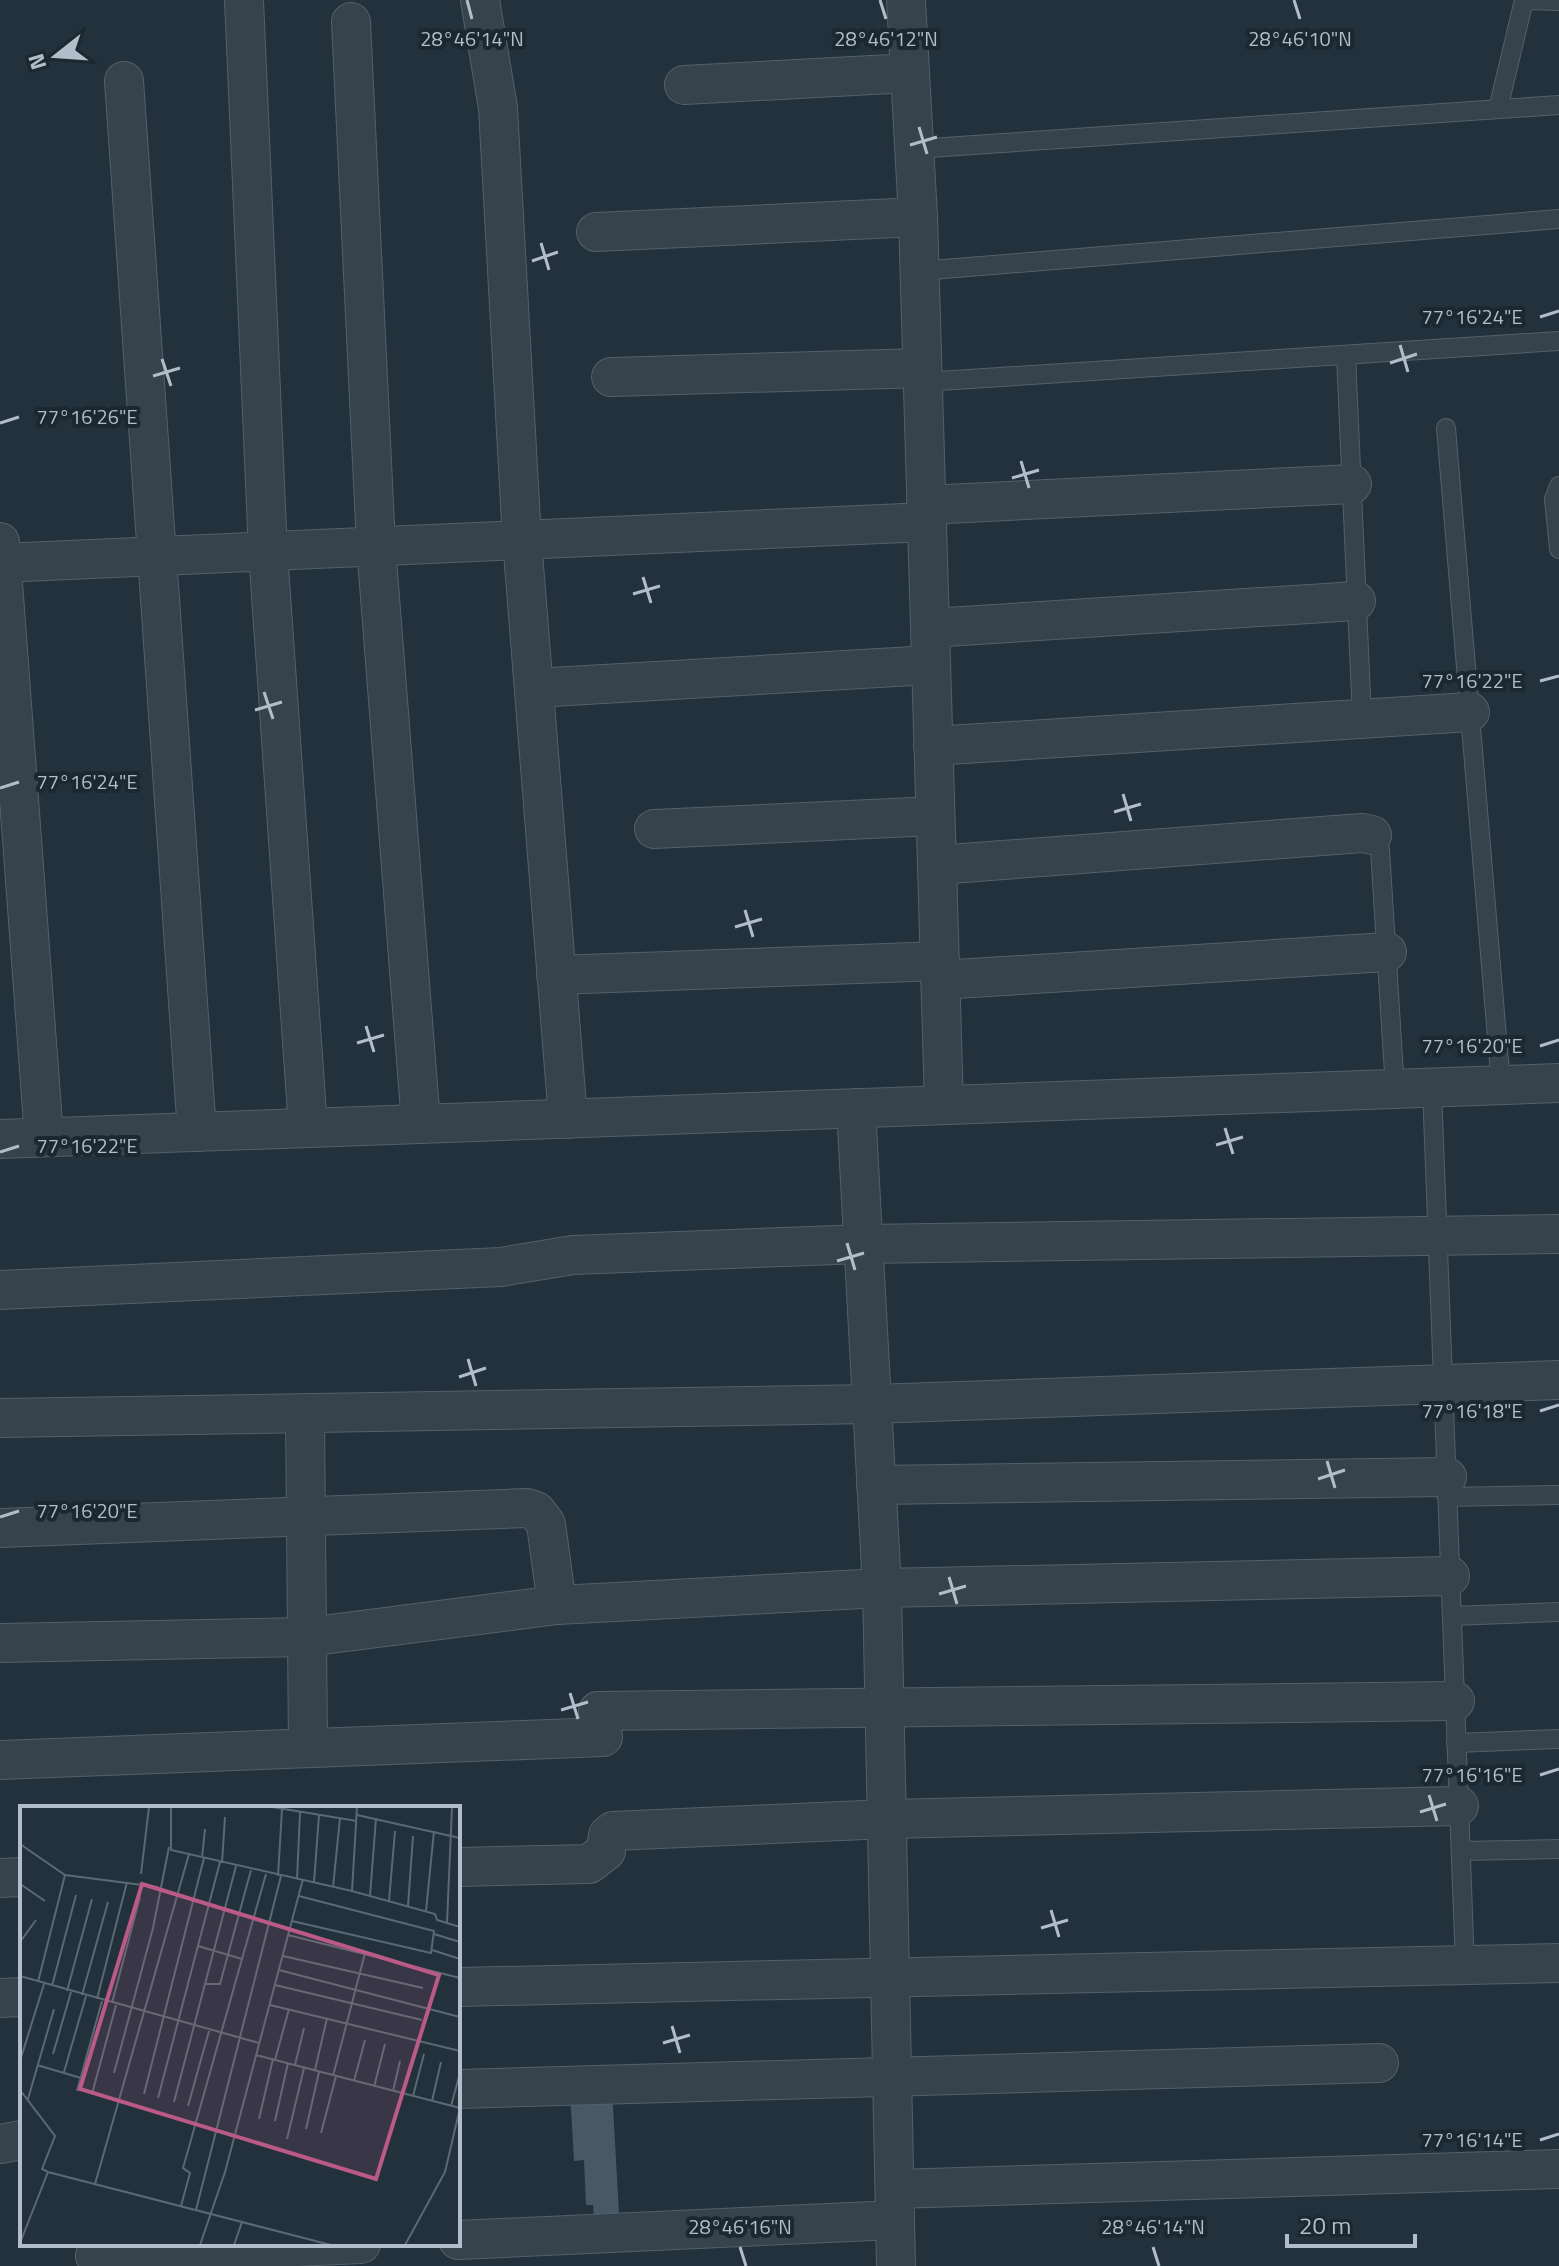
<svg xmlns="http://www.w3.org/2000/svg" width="1559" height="2266" viewBox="0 0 1559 2266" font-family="'Titillium Web',sans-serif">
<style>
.building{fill:#485965}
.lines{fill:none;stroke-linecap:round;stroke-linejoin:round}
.service-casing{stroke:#54606a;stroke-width:20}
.minor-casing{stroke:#54606a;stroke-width:40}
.service{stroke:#36434c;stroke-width:18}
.minor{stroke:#36434c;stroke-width:38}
.ticks{fill:none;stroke:#b1bdc8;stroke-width:3}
.inset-road{fill:none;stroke:#5b6974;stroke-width:2}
.view{fill:#bb5a87;fill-opacity:0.15;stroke:#bb5a87;stroke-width:4}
.inset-edge{fill:none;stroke:#b1bdc8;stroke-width:4}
.ticks-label{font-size:20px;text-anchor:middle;fill:#b1bdc8;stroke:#1b2731;stroke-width:8;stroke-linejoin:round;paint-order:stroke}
</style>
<rect width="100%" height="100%" fill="#22313c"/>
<polygon class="building" points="612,2089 620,2231 595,2232 593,2205 586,2205 584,2160 574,2161 570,2091"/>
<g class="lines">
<g class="service-casing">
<g id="service">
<polyline points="1524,0 1559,1"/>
<polyline points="1498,109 1524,0"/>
<polyline points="915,149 1559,105"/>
<polyline points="919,271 1559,219"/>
<polyline points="1346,355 1362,719"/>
<polyline points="923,382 1559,341"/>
<polyline points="1446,428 1501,1085"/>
<polyline points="1559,486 1554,499 1559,549"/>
<polyline points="1372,835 1380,849 1395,1089"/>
<polyline points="1432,1088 1465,1966"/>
<polyline points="1447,1497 1559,1495"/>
<polyline points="1452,1616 1559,1612"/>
<polyline points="1456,1743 1559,1739"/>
<polyline points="1461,1851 1559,1849"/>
</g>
</g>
<g class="minor-casing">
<g id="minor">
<polyline points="244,0 268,552 308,1128"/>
<polyline points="480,0 498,108 522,540 568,1119"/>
<polyline points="906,0 918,217 944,1105"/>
<polyline points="351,22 376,546 421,1124"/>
<polyline points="124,81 197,1132"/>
<polyline points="684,85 910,73"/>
<polyline points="596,232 918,217"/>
<polyline points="611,377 922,368"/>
<polyline points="926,505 1352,484"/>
<polyline points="0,542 44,1137"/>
<polyline points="1,563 927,522"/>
<polyline points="930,628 1356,601"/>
<polyline points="534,688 931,665"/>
<polyline points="933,746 1470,712"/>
<polyline points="654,829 935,816"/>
<polyline points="937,865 1362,833 1372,835"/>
<polyline points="556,975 940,961"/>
<polyline points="940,980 1387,952"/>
<polyline points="856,1108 882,1588 896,2266"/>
<polyline points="0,1139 1559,1083"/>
<polyline points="0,1290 501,1267 573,1255 863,1244 1559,1234"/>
<polyline points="305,1413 308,1747"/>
<polyline points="0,1418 872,1404 1559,1380"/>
<polyline points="876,1485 1447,1477"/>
<polyline points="0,1528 527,1508 536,1511 546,1524 557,1605"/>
<polyline points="0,1643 307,1637 557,1605 882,1588 1450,1576"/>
<polyline points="0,1760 603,1737 598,1711 1455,1701"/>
<polyline points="458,1867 589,1864 606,1851 608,1835 613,1831 887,1819 1459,1806"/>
<polyline points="0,1878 22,1877"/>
<polyline points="458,1987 1559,1963"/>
<polyline points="0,1998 22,1997"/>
<polyline points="458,2089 1379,2063"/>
<polyline points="0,2144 22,2140"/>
<polyline points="895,2189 1559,2169"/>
<polyline points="458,2240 895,2220"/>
<polyline points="95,2256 361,2244"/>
</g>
</g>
<use href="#service" class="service"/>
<use href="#minor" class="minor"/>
</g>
<path class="ticks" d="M467,0L472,19M880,0L886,19M1294,0L1300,19M919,127L927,154M910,145L937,137M541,243L549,270M532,261L558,252M1540,317L1559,311M1400,345L1408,372M162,359L171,386M1390,363L1417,354M153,376L180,368M0,423L19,417M1021,461L1029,488M1012,478L1039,470M643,577L651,603M633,594L660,586M1540,681L1559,676M264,692L273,719M255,710L282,702M0,788L19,782M1123,794L1131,821M1114,812L1141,804M745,910L753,937M735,927L762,919M366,1026L374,1052M357,1043L384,1035M1540,1046L1559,1040M1225,1128L1233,1154M1216,1145L1243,1137M0,1152L19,1146M847,1243L855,1270M837,1261L864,1253M468,1359L476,1386M459,1377L486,1368M1540,1411L1559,1405M1327,1461L1335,1488M1318,1479L1345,1470M0,1517L19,1511M949,1577L957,1604M939,1594L966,1586M570,1693L578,1719M561,1710L588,1702M1540,1775L1559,1769M1429,1795L1437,1821M1420,1812L1446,1804M1051,1910L1059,1937M1041,1928L1068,1920M672,2026L680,2053M663,2043L690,2035M1540,2140L1559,2134M740,2247L746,2266M1153,2247L1159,2266"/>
<g transform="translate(20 1806)">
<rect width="440" height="440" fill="#22313c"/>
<path class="inset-road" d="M151,1V44L332,85L415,108L417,114L440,121M252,1L337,15M337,9L440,32M0,38L45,69L138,81M182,52L185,23M202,57L205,11M121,68L129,1M258,70L262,3M277,73L280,6M294,76L299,9M0,78L25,95M313,81L320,12M332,85L337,1M350,90L356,12M369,95L375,25M388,100L393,30M406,105L414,25M272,115L411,147L414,125L279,90M427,117L432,1M414,128L440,136M268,129L440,172M0,136L16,114M178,140L222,153M412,144L440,153M263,150L403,182M259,164L440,211M0,170L239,237M18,176L45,69M186,178H200L231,64M255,179L402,214M32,180L56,89M47,185L72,93M62,189L88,96M77,193L107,76M92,197L120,91M250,199L440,245M33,248L51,186M236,249L440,302M255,254L269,203M0,255L24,178M17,259L61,272M275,259L284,222M295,264L307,212M44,266L66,190M94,267L133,122L149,41M313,270L345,147M334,275L345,234M354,281L365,238M0,284L35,330L22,363L28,366L311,439M57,285L82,195M373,285L380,255M72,288L96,199M124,288L184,52M393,290L404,248M138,292L200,56M8,293L34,203M412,295L421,256M154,296L216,60M168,300L189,225M431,300L440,267M239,313L253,253M255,315L268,257M286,323L299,266M301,327L316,270M267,333L284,262M75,378L169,48M161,400L170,367L163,362L246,68M176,404L261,70M0,437L28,366M180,439L205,366L283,73M214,439L222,416M385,439L425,366L440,302"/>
<path class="view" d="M122,78L419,169L356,373L60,283Z"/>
<rect width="440" height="440" class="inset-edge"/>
</g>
<g class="ticks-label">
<text x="472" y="46">28°46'14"N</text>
<text x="886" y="46">28°46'12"N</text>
<text x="1300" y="46">28°46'10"N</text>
<text x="1472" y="324">77°16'24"E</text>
<text x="87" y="424">77°16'26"E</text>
<text x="1472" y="688">77°16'22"E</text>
<text x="87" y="789">77°16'24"E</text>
<text x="1472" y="1053">77°16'20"E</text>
<text x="87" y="1153">77°16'22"E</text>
<text x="1472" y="1418">77°16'18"E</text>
<text x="87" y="1518">77°16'20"E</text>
<text x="1472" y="1782">77°16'16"E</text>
<text x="1472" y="2147">77°16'14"E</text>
<text x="740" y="2234">28°46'16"N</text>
<text x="1153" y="2234">28°46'14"N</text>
</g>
<g transform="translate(56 56) rotate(253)" stroke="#1b2731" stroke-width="6" paint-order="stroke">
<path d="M0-6L14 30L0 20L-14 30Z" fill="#b1bdc8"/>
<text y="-12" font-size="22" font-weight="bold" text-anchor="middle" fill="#b1bdc8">N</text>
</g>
<path d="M1287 2234v12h128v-12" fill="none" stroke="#b1bdc8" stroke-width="4"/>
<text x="1299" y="2234" font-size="24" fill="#b1bdc8" stroke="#1b2731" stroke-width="6" paint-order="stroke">20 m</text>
</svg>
